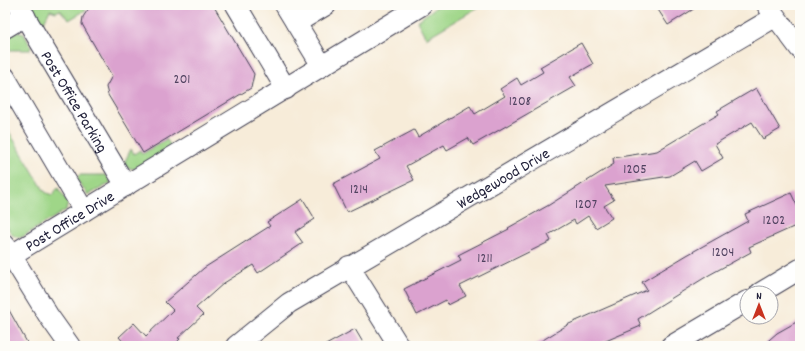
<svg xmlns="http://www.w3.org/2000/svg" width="805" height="351" viewBox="0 0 805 351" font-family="Dekko,sans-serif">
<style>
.green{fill:#9fd688;stroke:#607c62}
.building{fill:#dba2cf}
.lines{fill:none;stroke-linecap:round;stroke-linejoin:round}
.minor-casing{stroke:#424053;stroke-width:22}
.minor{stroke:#fff;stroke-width:20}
.labels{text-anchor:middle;stroke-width:3.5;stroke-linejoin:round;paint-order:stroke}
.number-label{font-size:14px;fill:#504260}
.street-label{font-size:16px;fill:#22223b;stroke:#fdfcf7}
</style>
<rect width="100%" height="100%" fill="#fdfcf7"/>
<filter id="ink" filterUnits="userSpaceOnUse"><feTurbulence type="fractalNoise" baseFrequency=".025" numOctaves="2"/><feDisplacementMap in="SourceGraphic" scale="8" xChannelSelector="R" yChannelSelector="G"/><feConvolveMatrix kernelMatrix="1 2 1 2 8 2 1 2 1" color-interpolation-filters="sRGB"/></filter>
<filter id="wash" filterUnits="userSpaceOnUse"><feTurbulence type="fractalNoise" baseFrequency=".012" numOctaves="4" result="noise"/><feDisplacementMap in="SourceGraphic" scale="16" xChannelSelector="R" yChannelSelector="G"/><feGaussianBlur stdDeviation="0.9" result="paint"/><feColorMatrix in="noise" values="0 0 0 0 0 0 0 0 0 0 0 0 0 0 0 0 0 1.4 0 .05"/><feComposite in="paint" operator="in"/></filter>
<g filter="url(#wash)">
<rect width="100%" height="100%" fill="#f7ecd9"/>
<g class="green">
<polygon points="29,5 83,5 86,10 69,20 60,10 56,12 50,10 44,22 39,22"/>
<polygon points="439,5 482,5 426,38 417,21"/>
<polygon points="16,32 24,34 31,47 30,50 5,50 5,39"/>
<path d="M5,125L45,192L52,195L58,188L68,203L66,210L22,237C12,239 10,231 5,223Z"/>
<polygon points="166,139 172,147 134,169 126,167 125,161 131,149 134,154 140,150 142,154"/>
<polygon points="79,175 106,175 111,183 88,195 77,180"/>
</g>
<g id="blocks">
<g class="building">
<polygon points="91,5 213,5 254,74 251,88 143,153 108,95 106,87 112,76 82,24 83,17"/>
<polygon points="655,5 700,5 668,25"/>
<polygon points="581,43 593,64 570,77 576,86 473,145 468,138 447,150 444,145 406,166 414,180 347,212 333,184 380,159 375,151 414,130 418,137 470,106 475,114 505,96 500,89 517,78 521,85 543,72 540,67"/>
<polygon points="756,88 780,129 763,139 752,122 715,144 723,158 701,171 695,161 670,176 605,186 614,200 604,206 612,218 596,228 588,216 576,224 574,220 548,235 551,241 460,286 466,296 448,305 446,300 417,315 404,289 461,260 458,255 509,229 508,228 549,205 614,164 613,158 657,151 719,114 717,111"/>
<polygon points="791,193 800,212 800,224 749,247 751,252 709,275 638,319 641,326 594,346 533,346 569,324 647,290 642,282 687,255 748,221 745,214"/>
<polygon points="303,199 315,219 295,232 303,243 258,273 253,265 224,283 196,308 203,315 178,338 180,339 173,346 127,346 119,337 134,323 146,336 173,310 165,302 204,268 270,226 267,222"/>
<polygon points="5,303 29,346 5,346"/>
<polygon points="800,320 800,346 762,346 777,333"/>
<polygon points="355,329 365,346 324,346"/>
</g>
</g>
</g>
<g filter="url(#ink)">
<use href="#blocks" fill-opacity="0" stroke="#424053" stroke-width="1"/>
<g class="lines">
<g class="minor-casing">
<g id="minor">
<path id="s1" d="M18,5L126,186"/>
<polyline points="236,5 286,89"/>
<polyline points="285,5 322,66"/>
<polyline points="767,5 800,49"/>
<polyline points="296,23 326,5"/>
<polyline points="5,28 25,16"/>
<polyline points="5,77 84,211"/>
<polyline points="5,245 48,315 70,346"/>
<path id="s2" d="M5,259L422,5"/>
<polyline points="349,266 399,346"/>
<polyline points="760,293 800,269"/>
<path id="s3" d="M236,346L289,303L775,17"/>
<polyline points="671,346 747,301"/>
</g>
</g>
<use href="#minor" class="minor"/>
</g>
</g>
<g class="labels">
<g class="number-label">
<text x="182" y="83">201</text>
<text x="520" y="105">1208</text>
<text x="635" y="173">1205</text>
<text x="359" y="193">1214</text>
<text x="586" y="208">1207</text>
<text x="774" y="224">1202</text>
<text x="723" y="256">1204</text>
<text x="485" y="262">1211</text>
</g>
<g class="street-label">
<text dy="6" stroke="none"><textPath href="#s1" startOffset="112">Post Office Parking</textPath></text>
<text dy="6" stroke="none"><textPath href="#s3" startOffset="316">Wedgewood Drive</textPath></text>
<text dy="6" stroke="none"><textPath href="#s2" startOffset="75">Post Office Drive</textPath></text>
</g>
</g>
<rect width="805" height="351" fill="none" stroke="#fdfcf7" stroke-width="20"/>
<g transform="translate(759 305)"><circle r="19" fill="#fdfcf7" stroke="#a5a5ac"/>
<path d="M0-3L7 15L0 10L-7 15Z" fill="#c8321e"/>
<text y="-6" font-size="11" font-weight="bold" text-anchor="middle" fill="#22223b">N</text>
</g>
</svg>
